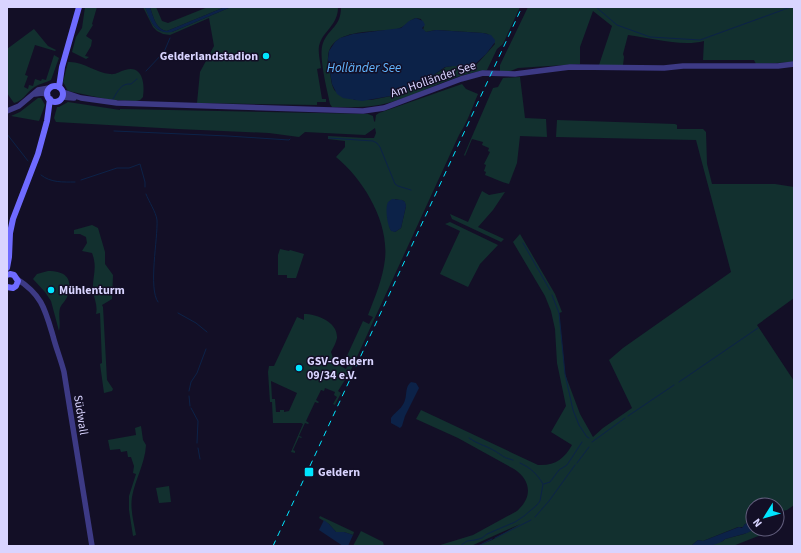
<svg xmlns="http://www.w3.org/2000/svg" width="801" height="553" viewBox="0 0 801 553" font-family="'Source Sans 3',sans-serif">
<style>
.green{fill:#12302f;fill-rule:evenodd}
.water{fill:#0c2248}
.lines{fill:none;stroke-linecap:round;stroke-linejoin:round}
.stream{stroke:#0c2248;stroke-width:1}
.tertiary{stroke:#3d3a85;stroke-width:5.5}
.secondary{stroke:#6f6bff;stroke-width:6}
.rail{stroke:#00e5ff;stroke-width:1;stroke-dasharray:6 5;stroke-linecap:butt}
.poi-dot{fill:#00e5ff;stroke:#130f26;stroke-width:1.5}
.labels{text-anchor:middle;stroke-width:3;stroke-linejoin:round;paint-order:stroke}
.poi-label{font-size:12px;font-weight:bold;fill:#d9d4ff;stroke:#130f26;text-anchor:start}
.street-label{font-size:12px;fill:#d9d4ff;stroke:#130f26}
.water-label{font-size:13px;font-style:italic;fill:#62b6ff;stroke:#130f26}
</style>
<rect width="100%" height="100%" fill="#130f26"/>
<g class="green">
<polygon points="85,7 97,7 92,24 93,25 86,36 92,40 91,46 85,56 89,57 86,59 72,52 76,37 82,28"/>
<path d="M143,7H145C152,22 153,33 172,32L231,7H338C338,26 323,30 319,46C318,53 320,61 321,68L317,69L322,99H326V102H317V105L197,103L200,72L214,46L209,18L170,35L163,34L157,31L153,27Z"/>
<path d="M150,7H156L162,21L168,23L208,7H225L167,31C156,30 153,16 150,7Z"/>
<path d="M341,7H520L503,44L497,49L487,70C448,75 416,98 379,105C363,108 348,107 332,107L330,104C327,89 318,56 323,43C329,28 341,27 341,7ZM416,18L421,19L424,26L423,30L426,32L436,30L483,33L488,34L495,44L477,64L468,67L458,65L446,67L432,76L420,80L403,92L391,96L371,100H355L335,91C331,85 331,78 330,71C329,66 327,63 328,58C329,27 376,33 397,29C405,27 409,20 416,18Z"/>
<path d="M528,7H794V62L756,64L754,60H703L704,41C682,47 651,38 628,35L623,54L624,57L623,65H599L612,26L593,11L580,47V64L518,68L508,72H500V65Z"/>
<path d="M34,29L48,46L56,50L55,51L35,45L25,75L28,76L24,87L28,89L29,85L33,86L35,79L41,81L42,79L46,80L54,55L59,58L51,80C45,83 38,84 33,88C26,93 23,101 14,103L7,93V49Z"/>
<path d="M68,62C83,61 96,73 110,74C116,75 120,71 125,70C143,64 145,85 143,97L140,100L136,101L111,100L68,91L63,82Z"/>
<path d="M520,77L525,118L546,119L547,137L520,136L517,163L509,184C501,182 494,178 485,175L486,172L484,171L486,165L484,164L490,152L488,151L489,148L482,145L483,142L472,139L465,156L464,155L493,88L498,87L503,78Z"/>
<path d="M462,84L466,89L478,94C472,108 467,123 459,135L350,372L338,391L341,393L335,405L333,404L337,397L334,395L335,392L325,388L324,391L321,390L316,400L319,402L318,403L315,402L306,421L309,423L308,424L305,423L299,436L302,437L301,438L299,437L293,450L295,451V453L291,452L303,424L301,423H273L272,402H270L268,372L269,366H274L297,317L304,320V314C317,314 338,322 337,338C336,343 333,348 331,352L333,358L332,361L346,369L351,360L346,358L363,321L369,324L373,317L368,315C375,297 383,278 385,259C389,222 364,180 336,157L345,147V141L328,139V136L365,138H374L376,133L375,128L365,135L305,132L299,137L269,133L178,129L56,122L54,118L57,107H59L68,102L120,110V109L368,114L373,116L374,121L375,122L376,115L379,113ZM395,199L404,201L406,206L401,228L395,232L390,229L388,217ZM271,381L297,393L289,411L284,412V410H280V412H276L275,399H272Z"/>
<polygon points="38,98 41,98 45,105 39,121 11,116 20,112"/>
<path d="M557,120L675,124L677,125V129H703L706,132L707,164L712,184H775L794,187V298L757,325L794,381V505L787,510L777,512V505H753V521L745,524L743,527H738L703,541L698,540L691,546H477L492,540L520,524L471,546H437L473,535L517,511C533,497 531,480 514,469L458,438L416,419L421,410L538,465C555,466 564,459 572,445L551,432L566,406L557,363L555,329L551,311L545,296L513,242L520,234L555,294L562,312L559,313L565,374L580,414L593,437L603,428L632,408L609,360L623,348L731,272L696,140L556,137Z"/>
<polygon points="482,191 489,195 505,192 493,210 478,227 504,239 501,242 452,219 450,214 468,222"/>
<polygon points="450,222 498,245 480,264 468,287 440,274 460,231 445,224"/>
<path d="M92,225L98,228L105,252V264L113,275L112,299L102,305L103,307L107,380L113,389L112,391L104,393L100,364L102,363L100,313L96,314C98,305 94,299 93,291C92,277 98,268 92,253L82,251L87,243L86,237L80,234H74V230Z"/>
<polygon points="280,249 289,251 290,250 304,254 296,278 287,278 287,275 278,275 278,255"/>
<path d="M48,271C64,271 73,277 68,294C67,300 62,303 60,308C58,315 61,323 59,331L51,301L45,292L33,279L37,274Z"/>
<path d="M141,426L143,440L146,445C145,464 135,479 132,497C130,510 134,523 136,535L133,536L129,510V496L136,474L133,473L134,466L131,457H128L127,451L121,452L120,449L110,450L108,440L136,435L135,428Z"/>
<polygon points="169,486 171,502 159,503 156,488"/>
<polygon points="320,516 354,532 353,535 344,532 336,532 329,524 319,518"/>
<polygon points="755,529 776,529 733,546 707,546 723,541 725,539 744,534"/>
<polygon points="361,531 383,542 384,546 353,546"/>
</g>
<g class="water">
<path d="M145,7H150C153,16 156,30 167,31L225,7H231L172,32C155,35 150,20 145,7Z"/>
<polygon points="416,18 423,21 425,25 422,28 426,32 436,30 483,33 491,35 495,40 495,42 486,54 474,65 468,67 454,66 445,67 432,76 422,78 408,89 396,95 362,101 343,98 337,94 332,84 328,59 329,51 335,42 340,38 353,34 401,28 409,21"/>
<path d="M392,199L402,200L405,202L406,206L401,228L395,232C392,231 391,232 390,229C387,223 385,207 388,202Z"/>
<path d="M411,382L416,383L419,388L405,416L402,426L400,428L391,423V418C395,412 403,408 405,400C407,394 405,387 411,382Z"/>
<polygon points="324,520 329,524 336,532 344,532 353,535 348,546 343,546 319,530"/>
<path d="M753,521V529H755L747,533L725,539C717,547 702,546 691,546L698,540L703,541L739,527L742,528L745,524Z"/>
</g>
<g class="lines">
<g class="stream">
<polyline points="596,7 617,25 650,37 700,40 791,7"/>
<polyline points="146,71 164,52 170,38"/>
<path d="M113,99C118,91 121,83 131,84L137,79"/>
<polyline points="114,131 228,136 289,140 290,139"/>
<polyline points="7,134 28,161"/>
<polyline points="329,138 373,141 377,143 380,147 395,184 398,186 411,190"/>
<path d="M41,175C51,183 63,182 75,182"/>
<polyline points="81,180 117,168 129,168 140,164 145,182 145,187"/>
<path d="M146,194C149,202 156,212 157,220C158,239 148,288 158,302"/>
<polyline points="523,243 550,290"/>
<polyline points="552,295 559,313 565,374 573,410 579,425 587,437 589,438"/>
<polyline points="178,313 196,323 207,332"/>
<polyline points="679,382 758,328"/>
<polyline points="189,391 191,382 197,373 206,349"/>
<polyline points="189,396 190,406"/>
<polyline points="191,408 198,421 197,443"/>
<polyline points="628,416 674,385"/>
<path d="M469,438C477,444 487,446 495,451C503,456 504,458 513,460"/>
<polyline points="592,442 625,418"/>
<polyline points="198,448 200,459"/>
<polyline points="577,463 589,447"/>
<polyline points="544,484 550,482 559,470 567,465 582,442"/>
<polyline points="535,517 549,501 575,465"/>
<polyline points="495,538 531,520"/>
<path d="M460,546L467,541L475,540L482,538L487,534L515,522L524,516L537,505L540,501L543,484C537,474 531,468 520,463"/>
<polyline points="478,546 492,539"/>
</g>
<g class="tertiary">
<polyline points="63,92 81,98 117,103 363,111 384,108 461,79 483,73 515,74 570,67 664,68 683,66 778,66 794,64"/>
<polyline points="35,94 42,93 48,95"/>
<polyline points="62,97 74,98"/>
<polyline points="7,111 19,106 38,90 49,88"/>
<path d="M17,279C42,295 45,309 53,336C56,348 61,360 64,372L92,546"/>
</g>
<g class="secondary">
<circle cx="55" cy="94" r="8"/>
<polyline points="59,87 62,67 79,7"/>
<polyline points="7,268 9,257 10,233 13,219 38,154 47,121 50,99"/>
<polyline points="7,275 10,274 14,275 18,281 16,286 13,288 7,287"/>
</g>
<polyline class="rail" points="273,546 522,7"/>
</g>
<g class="poi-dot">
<circle cx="266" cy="56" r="4"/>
<circle cx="51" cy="290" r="4"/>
<circle cx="299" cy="368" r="4"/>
<rect x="304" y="467" width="10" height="10" rx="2"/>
</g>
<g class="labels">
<g class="poi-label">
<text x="258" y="60" text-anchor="end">Gelderlandstadion</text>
<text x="59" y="294">Mühlenturm</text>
<text x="307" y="365">GSV-Geldern<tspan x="307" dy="14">09/34 e.V.</tspan></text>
<text x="318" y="476">Geldern</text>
</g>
<g class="street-label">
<text transform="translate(433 79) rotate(-19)" y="4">Am Holländer See</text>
<text transform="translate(81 415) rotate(81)" y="4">Südwall</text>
</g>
<g class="water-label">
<text x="364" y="72">Holländer See</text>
</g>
</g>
<rect width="801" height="553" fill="none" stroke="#d9d4ff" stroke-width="16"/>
<g transform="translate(765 517) rotate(233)"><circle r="19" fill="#130f26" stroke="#625e7d"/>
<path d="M0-3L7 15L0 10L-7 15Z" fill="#00e5ff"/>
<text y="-6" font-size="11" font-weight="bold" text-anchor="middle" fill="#d9d4ff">N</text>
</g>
</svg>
